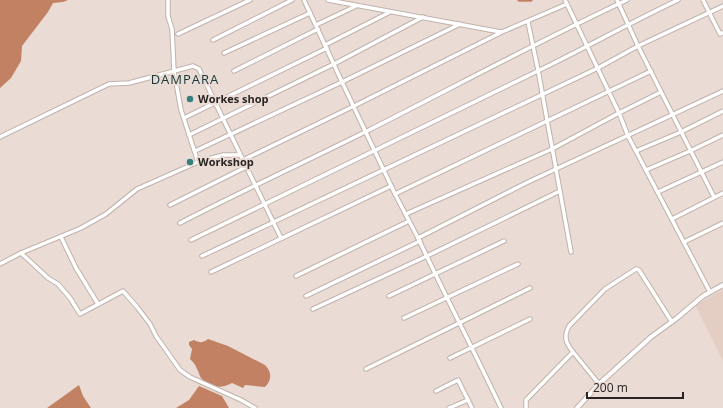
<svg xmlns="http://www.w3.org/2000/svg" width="723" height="408" viewBox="0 0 723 408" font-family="'Open Sans',sans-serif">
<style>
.built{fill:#e4cec4}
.water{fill:#c28163}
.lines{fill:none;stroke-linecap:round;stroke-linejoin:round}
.canal{stroke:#c28163;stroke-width:3.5}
.minor-casing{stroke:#c0b2ac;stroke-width:5.5}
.tertiary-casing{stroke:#c0b2ac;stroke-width:6}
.minor{stroke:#fff;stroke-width:3.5}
.tertiary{stroke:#fff;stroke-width:4}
.poi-dot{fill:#367f7e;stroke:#eadcd5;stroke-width:1.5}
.labels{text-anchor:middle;stroke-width:4;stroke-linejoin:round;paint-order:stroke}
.poi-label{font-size:11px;font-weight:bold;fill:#292421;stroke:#eadcd5;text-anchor:start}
.quarter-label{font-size:13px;letter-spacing:1px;fill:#133636;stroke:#eadcd5}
</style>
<rect width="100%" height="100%" fill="#eadcd5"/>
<polygon class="built" points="723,290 723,361 695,305"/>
<g class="water">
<polygon points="0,0 68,0 63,2 53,3 48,12 22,46 21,61 11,78 0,88"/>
<path d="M208,339L228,346L265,365C272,372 272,380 265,387L245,385L243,388L232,383C222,389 209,388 201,378C199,375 199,372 197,369C196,365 193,362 190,359L192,349L189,345V342L194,340C200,343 203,343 208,339Z"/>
<polygon points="79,385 83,396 91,408 47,408"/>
<polygon points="199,386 222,396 229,408 176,408 189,400"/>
</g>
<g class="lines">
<polyline class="canal" points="519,0 531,0"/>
<g class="minor-casing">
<g id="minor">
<polyline points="304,0 342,82 460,24"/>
<polyline points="328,0 501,32"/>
<polyline points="565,0 619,113 628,136 710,292"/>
<polyline points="703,0 720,34 723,33"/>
<polyline points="528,22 538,70 571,252"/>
<polyline points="316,25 356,6"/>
<polyline points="178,34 250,0"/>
<polyline points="213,40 292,0"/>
<polyline points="325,45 390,12"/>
<polyline points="224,53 310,13"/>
<polyline points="234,71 318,29"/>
<polyline points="184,118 327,48"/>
<polyline points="189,135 334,64 423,17"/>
<polyline points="0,137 109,84 129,83 193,66 199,69 243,160 354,106 502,32 567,4"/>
<polyline points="195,151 342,82 395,194 418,238 526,183 723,91"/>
<polyline points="636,151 681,132 723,111"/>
<polyline points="243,160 281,238"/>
<polyline points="198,162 223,155 240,155"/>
<polyline points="646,170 690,151 723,135"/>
<polyline points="658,192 723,162"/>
<polyline points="395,194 651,71"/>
<polyline points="714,197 638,46 723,6"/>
<polyline points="170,205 246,167"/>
<polyline points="406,214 552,149 619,113 661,92"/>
<polyline points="672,219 723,193"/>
<path d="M180,223C242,191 305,162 367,131C454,87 539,41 627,0"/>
<polyline points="61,237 76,268 98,304"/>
<path d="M418,238C445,295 474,351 501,408"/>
<path d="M191,240C310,182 429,124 548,66C592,44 634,21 678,0"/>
<polyline points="684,242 723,223"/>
<polyline points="21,253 48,278 58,284 70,298 80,314 123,291 137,307 150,324 156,336 180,370 190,377 241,400 255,408"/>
<polyline points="202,256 598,68 638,46 617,0"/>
<polyline points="0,264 21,253 81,228 106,214 137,189 198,162 181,110 174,71 172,29 168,16 168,0"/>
<polyline points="211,272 391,186"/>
<polyline points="296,276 409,221"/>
<polyline points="306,296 420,241"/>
<polyline points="389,296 504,241"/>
<polyline points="313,309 427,256 560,191"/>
<polyline points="404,318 518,264"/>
<path d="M573,352C566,343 563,337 569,326L605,289L636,269L639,270L672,322"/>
<polyline points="450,358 530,319"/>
<polyline points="366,369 530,288"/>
<polyline points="436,391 458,380 472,408"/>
<polyline points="449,408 468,400"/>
<polyline points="526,408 526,400 573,352 599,384"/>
</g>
</g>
<g class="tertiary-casing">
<polyline id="tertiary" points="577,408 599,384 651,337 677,318 703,296 723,285"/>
</g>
<use href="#minor" class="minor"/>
<use href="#tertiary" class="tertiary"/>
</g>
<g class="poi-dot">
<circle cx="190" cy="99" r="4"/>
<circle cx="190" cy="162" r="4"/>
</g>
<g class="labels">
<g class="poi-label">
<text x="198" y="103">Workes shop</text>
<text x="198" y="166">Workshop</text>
</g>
<g class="quarter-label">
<text x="185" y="84">DAMPARA</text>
</g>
</g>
<path d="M587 392v6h96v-6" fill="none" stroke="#292421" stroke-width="2"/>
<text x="593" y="392" font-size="12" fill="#292421" stroke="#eadcd5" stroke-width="3" paint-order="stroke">200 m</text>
</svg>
